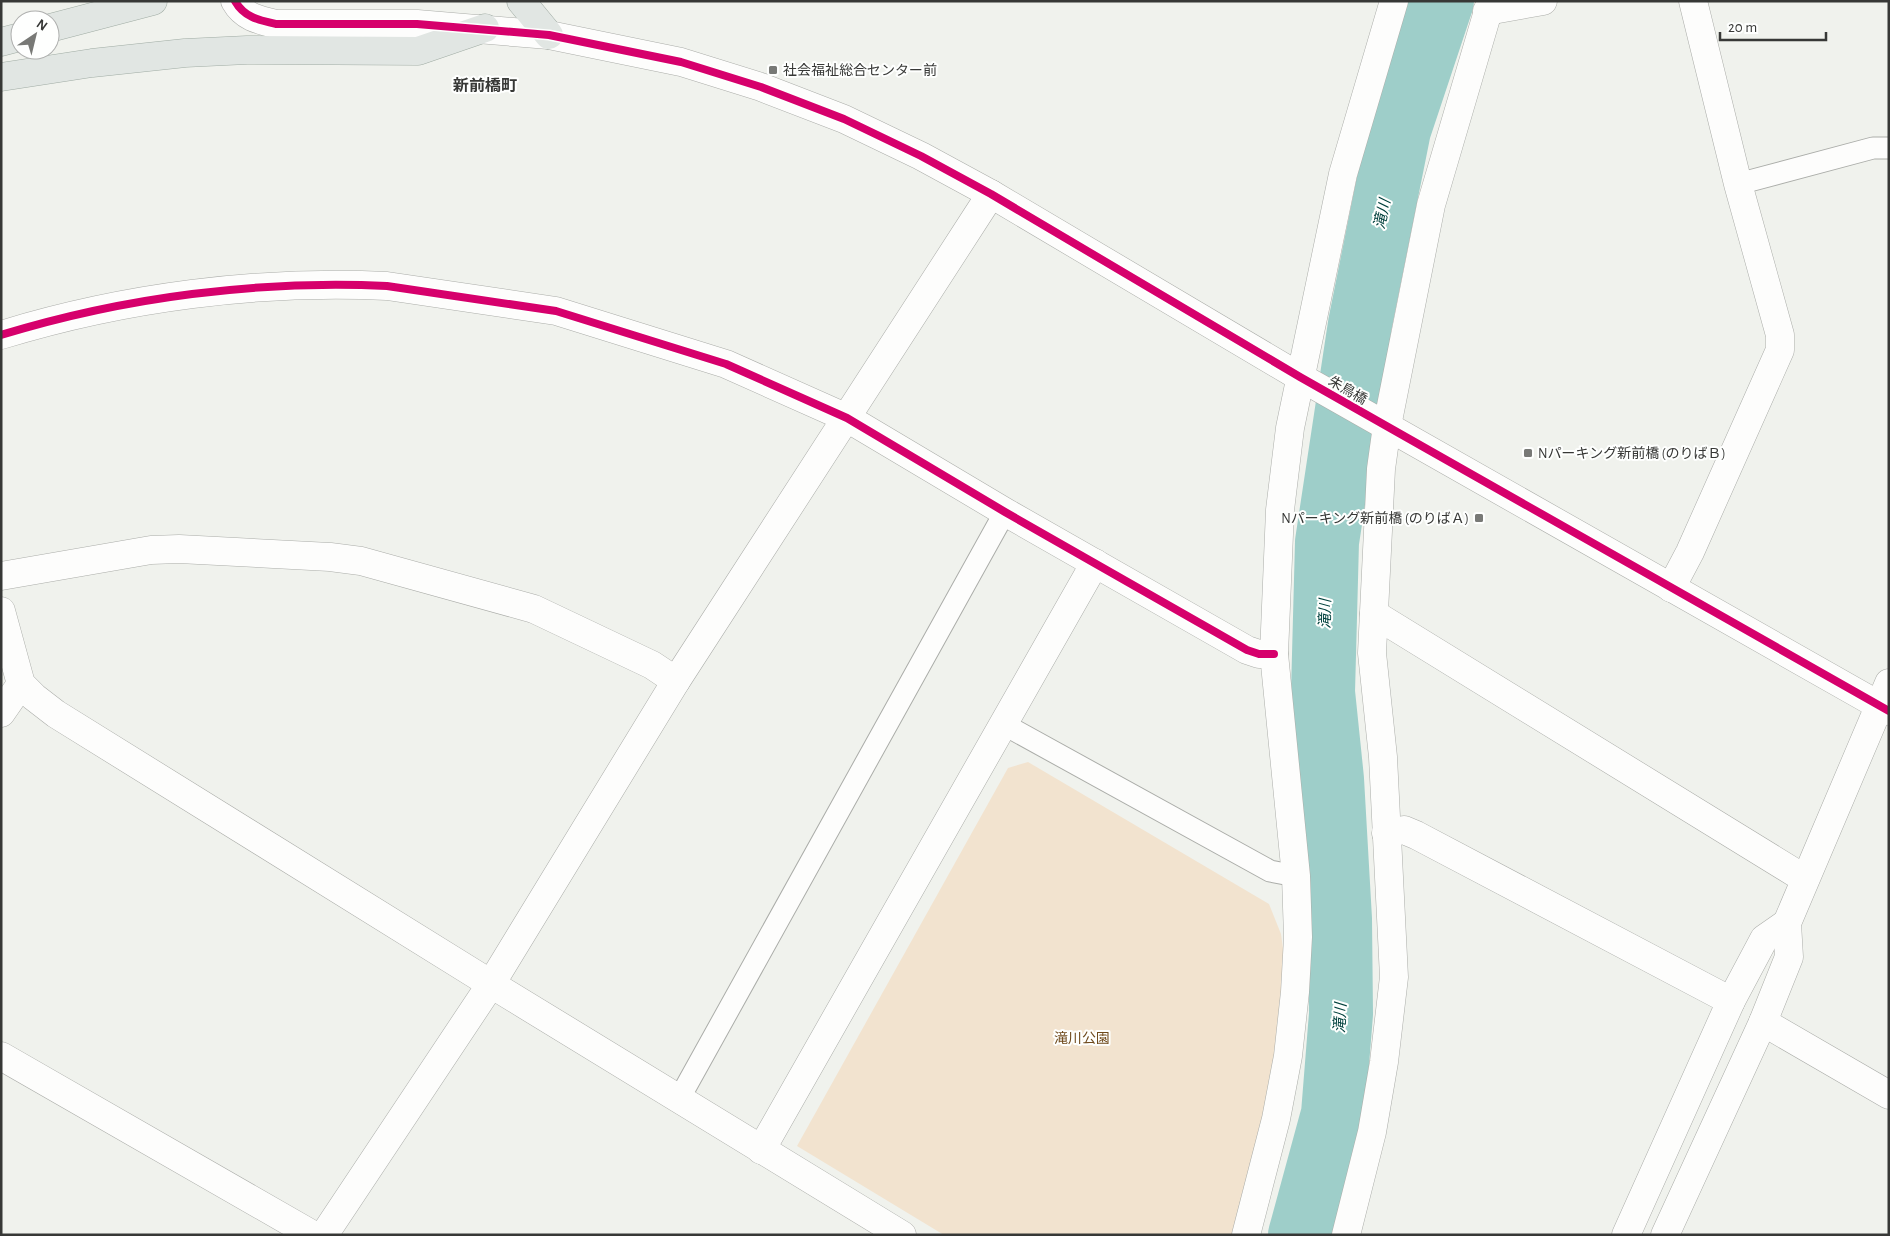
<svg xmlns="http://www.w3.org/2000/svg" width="1890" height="1236" viewBox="0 0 1890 1236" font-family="'Alegreya Sans','Noto Sans JP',sans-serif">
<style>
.green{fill:#f2e3cf}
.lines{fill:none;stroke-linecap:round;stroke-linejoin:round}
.river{stroke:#9ecec9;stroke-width:64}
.service-casing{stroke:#abada9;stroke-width:23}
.minor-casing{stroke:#abada9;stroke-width:29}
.tertiary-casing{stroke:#abada9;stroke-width:29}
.primary-casing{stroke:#a0aca4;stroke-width:29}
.service{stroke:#fdfdfc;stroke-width:21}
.minor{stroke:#fdfdfc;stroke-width:28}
.tertiary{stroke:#fdfdfc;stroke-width:28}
.primary{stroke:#e1e6e3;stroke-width:28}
.cycleway-casing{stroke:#fefffe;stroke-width:11}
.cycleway{stroke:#d6006c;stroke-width:8}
.poi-dot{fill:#787976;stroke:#fefffe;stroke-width:2}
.labels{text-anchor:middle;stroke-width:4;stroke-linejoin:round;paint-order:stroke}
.poi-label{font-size:14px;fill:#373836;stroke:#fefffe;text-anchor:start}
.street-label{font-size:14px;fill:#373836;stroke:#fefffe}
.park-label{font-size:14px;fill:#6f4a1c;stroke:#fefffe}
.water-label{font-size:15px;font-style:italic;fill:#00413d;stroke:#fefffe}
.quarter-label{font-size:16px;font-weight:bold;fill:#373836;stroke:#fefffe}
</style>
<rect width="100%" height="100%" fill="#f0f2ed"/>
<polygon class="green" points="1028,762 1269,904 1281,934 1288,984 1279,1057 1237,1235 944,1235 797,1146 1008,768"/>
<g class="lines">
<polyline class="river" points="1300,1235 1333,1114 1341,1014 1340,919 1332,779 1323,692 1327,542 1360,324 1399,130 1442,1"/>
<g class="service-casing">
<g id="service">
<polyline points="1738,184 1873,148 1889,148"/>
<polyline points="1005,725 1270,871 1296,876"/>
<polyline points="679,1099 1005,512"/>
</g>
</g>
<g class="minor-casing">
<g id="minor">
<polyline points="1487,11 1543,1"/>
<path d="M1,335C125,297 258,280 387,286L556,311L726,364L847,418L1005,512L1247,650L1259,654H1274"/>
<polyline points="1,576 151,550 179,549 330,557 361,561 534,609 652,665 676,681"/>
<polyline points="1671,588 1690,552 1780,350 1780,335 1738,184 1693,1"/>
<polyline points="1374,614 1805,879"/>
<polyline points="1386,833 1404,830 1416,835 1731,1001"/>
<polyline points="1763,1022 1889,1095"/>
<polyline points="1,1056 313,1235"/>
<polyline points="761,1150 1095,563"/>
<polyline points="1246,1235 1276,1119 1288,1056 1295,992 1298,937 1296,876 1274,654 1280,510 1290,428 1343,174 1394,1"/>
<polyline points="1346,1235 1372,1132 1384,1062 1394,977 1383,757 1372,653 1381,469 1387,426 1431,205 1491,1"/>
</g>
</g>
<g class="tertiary-casing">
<g id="tertiary">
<path d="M235,1C244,17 258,20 276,24H417L549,35L681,62L761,87L844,119L921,156L991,194L1300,377L1889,711"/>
<polyline points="1,611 21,684 34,697 56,714 491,984 902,1235"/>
<polyline points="1,713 21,684"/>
<polyline points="324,1235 491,984 676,681 991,194"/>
<polyline points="1626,1235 1731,1001 1764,939 1787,923"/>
<polyline points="1665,1235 1763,1022 1789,957 1787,923 1889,683"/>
</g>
</g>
<g class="primary-casing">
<g id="primary">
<polyline points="521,1 549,35"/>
<polyline points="50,28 153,1"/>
<polyline points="1,42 20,37"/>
<polyline points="1,77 92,63 185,53 247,50 418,51 485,28"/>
</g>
</g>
<use href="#service" class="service"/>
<use href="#minor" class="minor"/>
<use href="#tertiary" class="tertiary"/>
<use href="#primary" class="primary"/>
<g class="cycleway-casing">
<g id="cycleway">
<path d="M235,1C244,17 258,20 276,24H417L549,35L681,62L761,87L844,119L921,156L991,194L1300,377L1889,711"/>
<path d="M1,335C125,297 258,280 387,286L556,311L726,364L847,418L1005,512L1247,650L1259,654H1274"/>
</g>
</g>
<use href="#cycleway" class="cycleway"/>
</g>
<g class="poi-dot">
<rect x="768" y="65" width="10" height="10" rx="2.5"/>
<rect x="1523" y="448" width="10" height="10" rx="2.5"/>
<rect x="1474" y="513" width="10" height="10" rx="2.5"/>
</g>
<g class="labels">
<g class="poi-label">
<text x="783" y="75">社会福祉総合センター前</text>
<text x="1538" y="458">Nパーキング新前橋 (のりばＢ)</text>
<text x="1469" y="523" text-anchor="end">Nパーキング新前橋 (のりばＡ)</text>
</g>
<g class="street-label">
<text transform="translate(1348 390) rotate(30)" y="5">朱鳥橋</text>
</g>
<g class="park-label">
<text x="1082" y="1043">滝川公園</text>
</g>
<g class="water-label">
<text transform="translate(1382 214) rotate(-78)" y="5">滝川</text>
<text transform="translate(1325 614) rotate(-89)" y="5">滝川</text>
<text transform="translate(1340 1018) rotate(-87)" y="5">滝川</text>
</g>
<g class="quarter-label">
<text x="485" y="91">新前橋町</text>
</g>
</g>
<rect width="1890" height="1236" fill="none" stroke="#373836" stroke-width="5"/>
<g transform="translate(35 35) rotate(35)"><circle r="24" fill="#fefffe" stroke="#aeafae"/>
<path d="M0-4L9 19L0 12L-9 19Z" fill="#787976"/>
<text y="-8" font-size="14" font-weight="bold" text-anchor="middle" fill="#373836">N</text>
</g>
<path d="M1720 32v8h106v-8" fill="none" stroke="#373836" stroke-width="2.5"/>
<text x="1728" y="32" font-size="15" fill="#373836" stroke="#fefffe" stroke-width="4" paint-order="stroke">20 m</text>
</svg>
